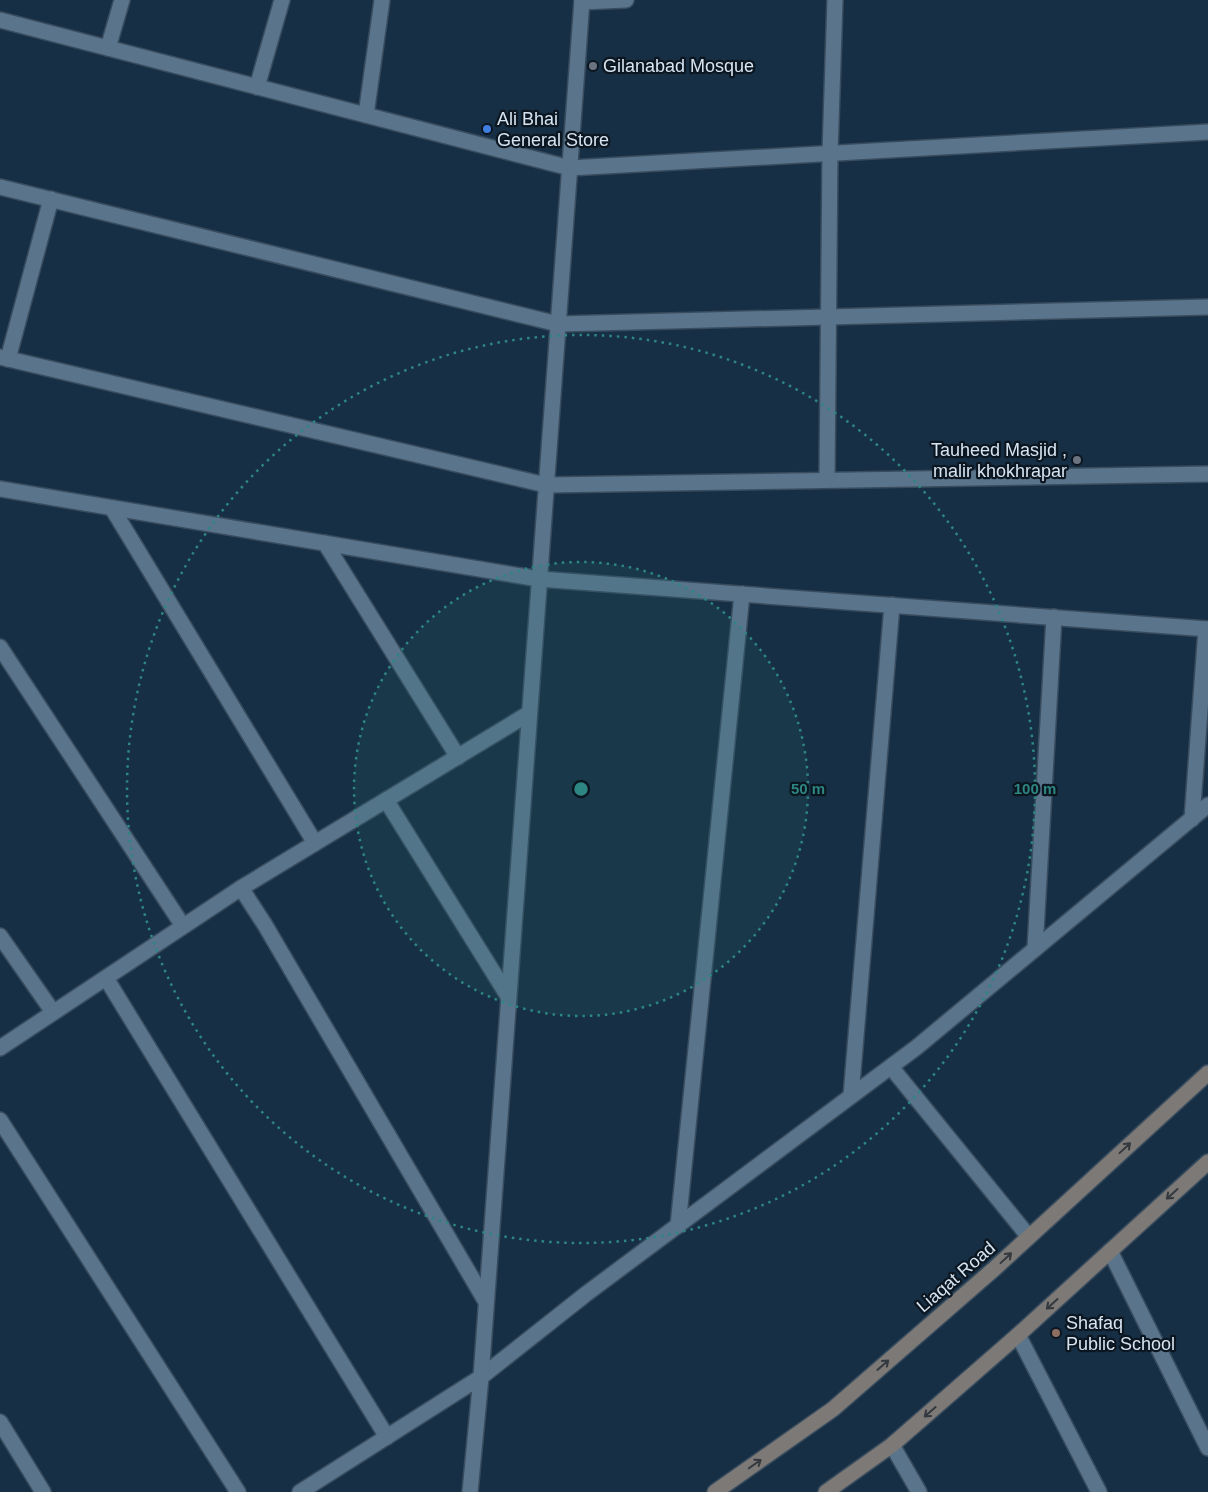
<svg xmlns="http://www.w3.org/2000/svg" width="1208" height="1492" viewBox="0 0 1208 1492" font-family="Helvetica,sans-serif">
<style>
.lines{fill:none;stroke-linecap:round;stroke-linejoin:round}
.minor-casing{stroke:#384c5e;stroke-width:18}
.secondary-casing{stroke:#384c5e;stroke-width:18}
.minor{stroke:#59748b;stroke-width:15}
.secondary{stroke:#7c7977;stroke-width:15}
.oneway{stroke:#33393e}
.ring{fill:none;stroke:#2d8682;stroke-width:2.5;stroke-dasharray:2.5 5}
.worship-dot{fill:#6b7280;stroke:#0c1620;stroke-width:2}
.shop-dot{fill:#3f7fe0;stroke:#0c1620;stroke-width:2}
.education-dot{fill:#8d6e63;stroke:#0c1620;stroke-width:2}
.labels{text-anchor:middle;stroke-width:4.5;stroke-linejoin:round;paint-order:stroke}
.poi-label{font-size:18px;fill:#d6e4f2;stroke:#0c1620;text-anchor:start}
.street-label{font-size:18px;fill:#d6e4f2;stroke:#0c1620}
.centre{fill:#2d8682;stroke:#0c1620;stroke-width:2.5}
.ring-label{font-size:15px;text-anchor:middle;font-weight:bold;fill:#2d8682;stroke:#0c1620;stroke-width:4.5;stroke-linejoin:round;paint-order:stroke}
</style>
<rect width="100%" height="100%" fill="#172f44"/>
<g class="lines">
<g class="minor-casing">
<g id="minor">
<polyline points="582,2 626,0"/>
<polyline points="0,20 570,168 1208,132"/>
<polyline points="108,48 122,0"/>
<polyline points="257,87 282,0"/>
<polyline points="366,115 382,0"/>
<polyline points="0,187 558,324 1208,307"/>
<polyline points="0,357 546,485 1208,474"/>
<polyline points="8,359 51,199"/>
<polyline points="827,480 830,153 835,0"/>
<polyline points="0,489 539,579 1208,629"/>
<polyline points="112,508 315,843"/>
<polyline points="325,543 458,757"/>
<polyline points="0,647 183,926"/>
<polyline points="386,800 508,996"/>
<polyline points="1192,819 1206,629"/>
<polyline points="241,888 265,925 486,1302"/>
<polyline points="0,936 53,1012"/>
<polyline points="1035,949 1054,617"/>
<polyline points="106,978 387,1437"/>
<polyline points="0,1048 241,888 528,714"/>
<polyline points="891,1067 1029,1237"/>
<polyline points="851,1096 892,605"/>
<polyline points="0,1120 238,1492"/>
<polyline points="678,1226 742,594"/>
<polyline points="1110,1251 1208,1448"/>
<polyline points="1018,1335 1099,1492"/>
<polyline points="0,1422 43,1492"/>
<polyline points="892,1445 919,1492"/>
<polyline points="300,1492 481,1377 586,1294 917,1047 1208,805"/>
<polyline points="470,1492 481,1377 582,0"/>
</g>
</g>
<g class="secondary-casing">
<g id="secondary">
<polyline points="715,1492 833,1409 994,1269 1208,1073"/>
<polyline points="826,1492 892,1445 1018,1335 1208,1162"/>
</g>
</g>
<use href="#minor" class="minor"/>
<use href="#secondary" class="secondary"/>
</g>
<defs><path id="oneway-shaft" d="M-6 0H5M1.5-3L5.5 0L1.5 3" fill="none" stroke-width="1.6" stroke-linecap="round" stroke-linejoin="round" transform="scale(1.25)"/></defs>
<g class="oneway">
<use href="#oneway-shaft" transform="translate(1125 1148) rotate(-43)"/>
<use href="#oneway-shaft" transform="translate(1172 1194) rotate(138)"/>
<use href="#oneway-shaft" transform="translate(1006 1258) rotate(-43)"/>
<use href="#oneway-shaft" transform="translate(1052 1304) rotate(138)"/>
<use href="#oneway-shaft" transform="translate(883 1365) rotate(-41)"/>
<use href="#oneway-shaft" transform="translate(930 1412) rotate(139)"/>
<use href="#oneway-shaft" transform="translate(755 1464) rotate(-35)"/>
</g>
<circle cx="581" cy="789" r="227" fill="#2d8682" fill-opacity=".12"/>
<g class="ring">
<circle cx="581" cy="789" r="227"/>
<circle cx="581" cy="789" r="454"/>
</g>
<g class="worship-dot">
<circle cx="593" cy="66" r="5"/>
<circle cx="1077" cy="460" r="5"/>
</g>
<circle class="shop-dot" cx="487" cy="129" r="5"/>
<circle class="education-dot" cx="1056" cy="1333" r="5"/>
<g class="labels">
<g class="poi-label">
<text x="603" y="72">Gilanabad Mosque</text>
<text x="497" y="125">Ali Bhai<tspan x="497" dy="21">General Store</tspan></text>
<text x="1067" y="456" text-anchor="end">Tauheed Masjid ,<tspan x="1067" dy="21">malir khokhrapar</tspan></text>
<text x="1066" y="1329">Shafaq<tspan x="1066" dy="21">Public School</tspan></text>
</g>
<g class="street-label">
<text transform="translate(956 1277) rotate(-41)" y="6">Liaqat Road</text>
</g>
</g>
<circle cx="581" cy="789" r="8" class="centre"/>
<g class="ring-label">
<text x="808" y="794">50 m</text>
<text x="1035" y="794">100 m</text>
</g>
</svg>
